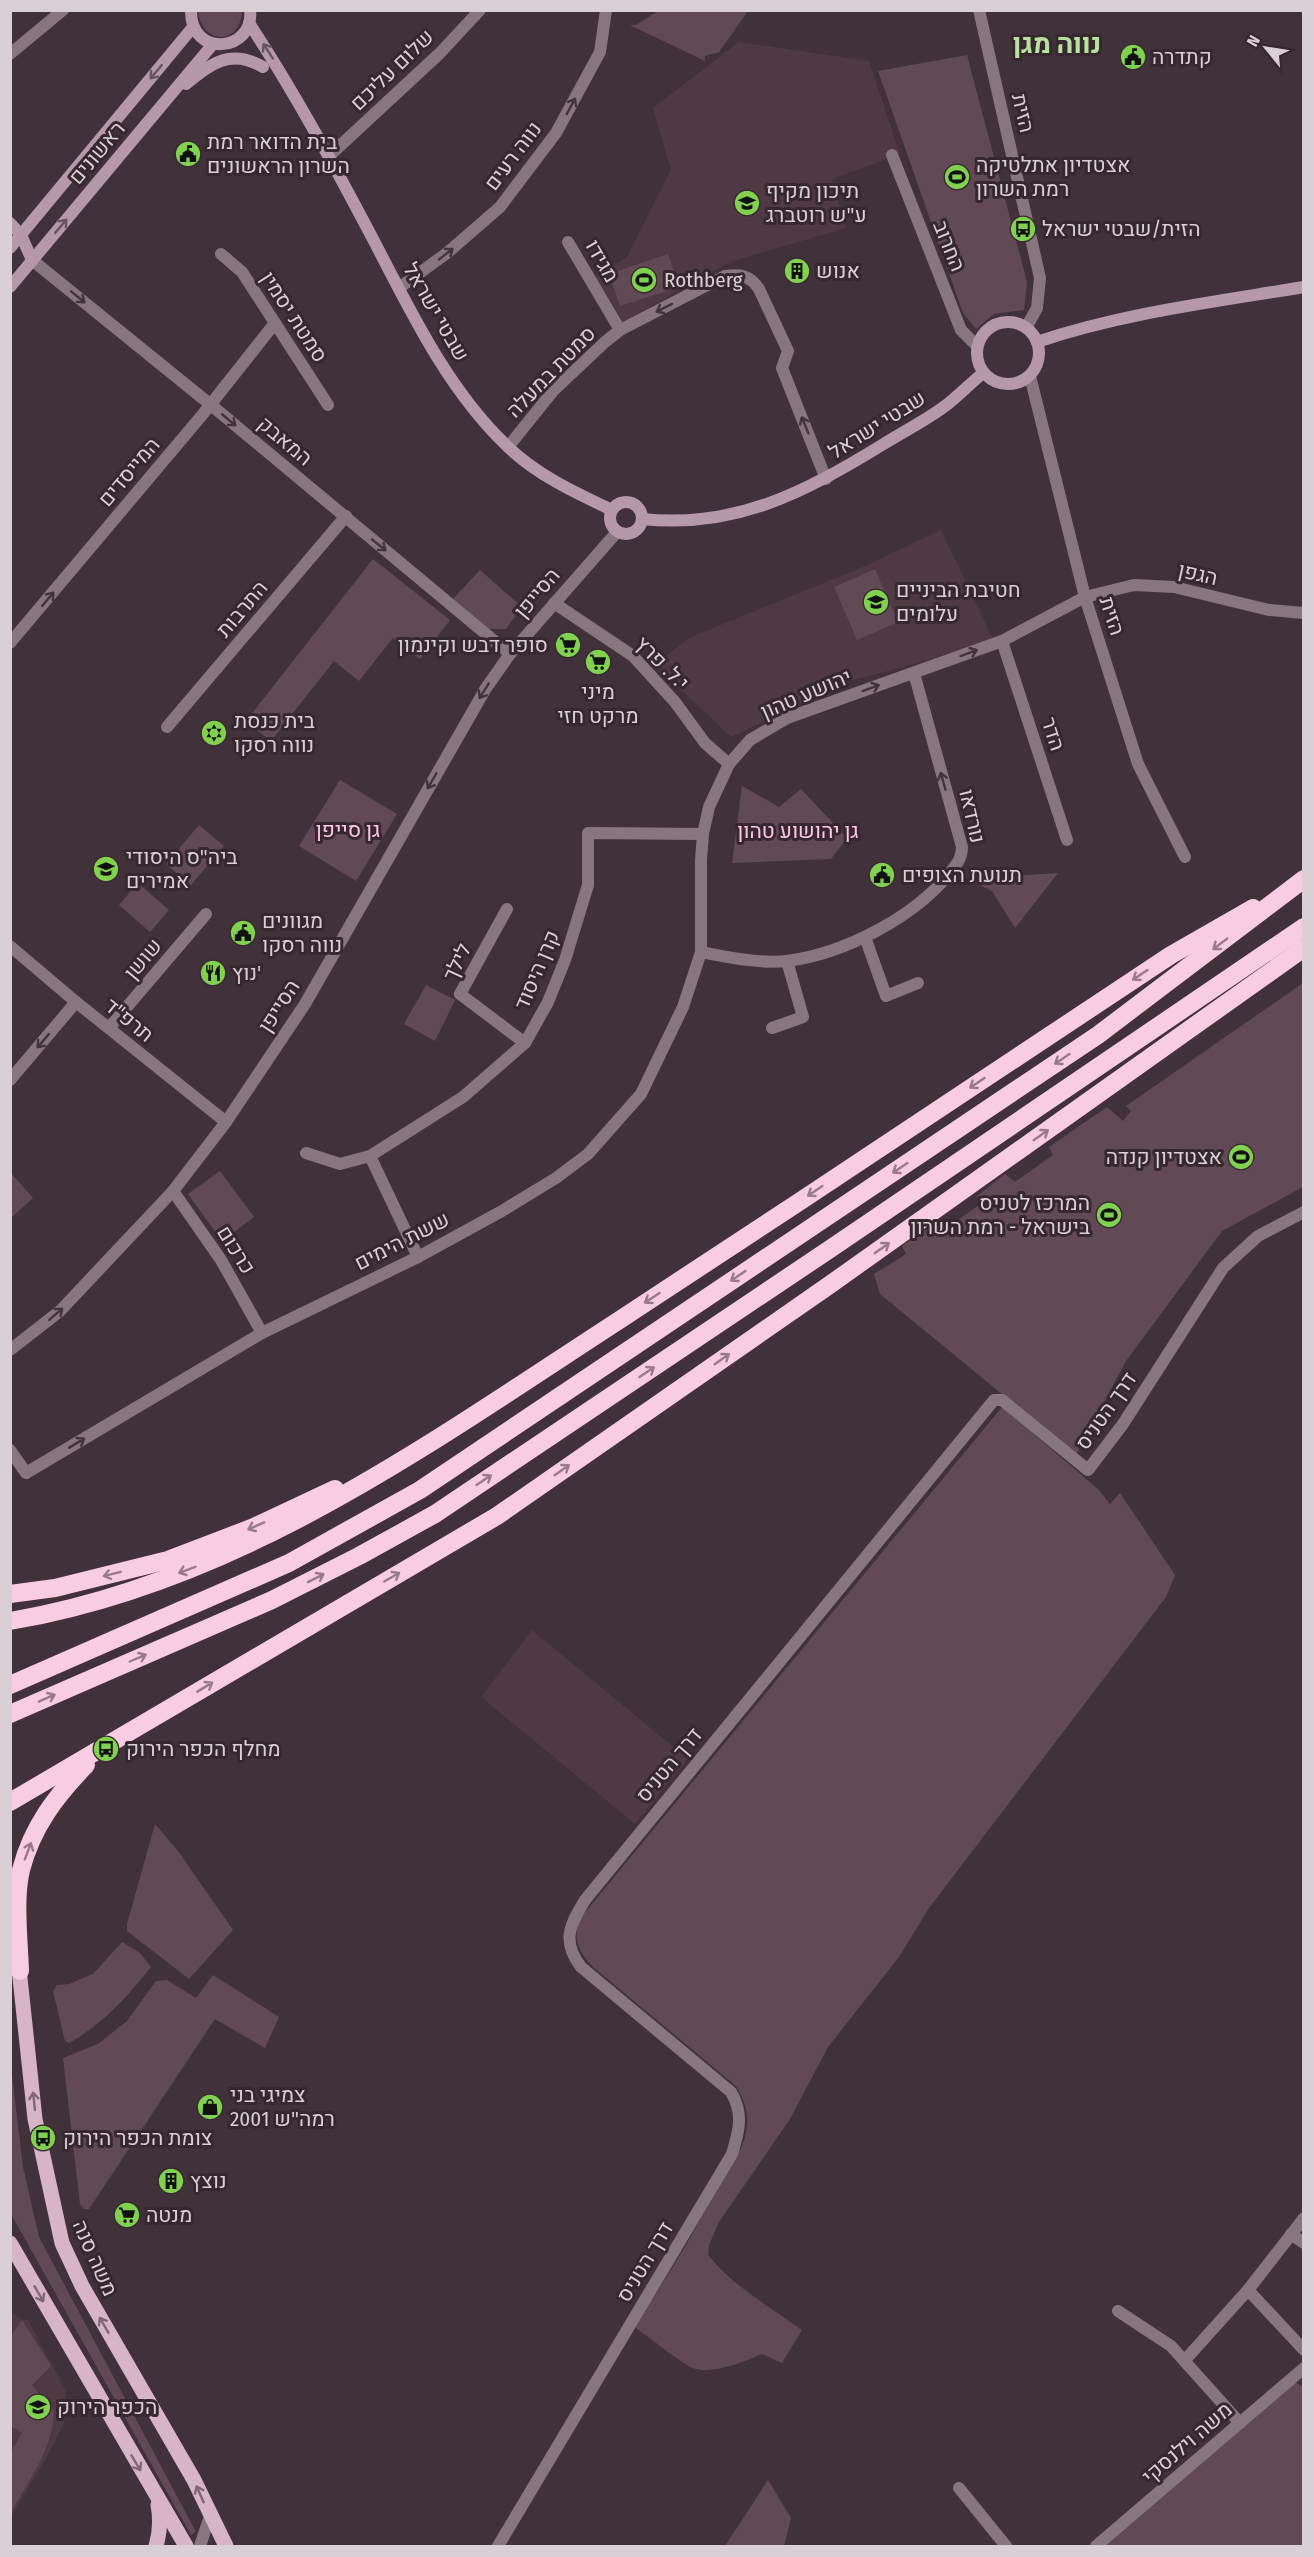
<svg xmlns="http://www.w3.org/2000/svg" width="1314" height="2557" viewBox="0 0 1314 2557" font-family="'Fira Sans Condensed',Heebo,sans-serif">
<style>
.built{fill:#4f3944}
.green{fill:#614a56}
.lines{fill:none;stroke-linecap:round;stroke-linejoin:round}
.street{stroke:#88767f;stroke-width:12}
.secondary{stroke:#b599a8;stroke-width:12}
.primary{stroke:#d8b4c7;stroke-width:15}
.highway{stroke:#f8cce3;stroke-width:18}
.oneway{stroke:#695560}
.oneway2{stroke:#43343c}
.oneway3{stroke:#987a8a}
.oneway4{stroke:#7f6774}
.labels{text-anchor:middle;stroke-width:6;stroke-linejoin:round;paint-order:stroke}
.poi-label{font-size:21px;fill:#d9cfd4;stroke:#372830;text-anchor:start}
.street-label{font-size:21px;fill:#d9cfd4;stroke:#372830}
.park-label{font-size:21px;fill:#fdc8e4;stroke:#372830}
.district-label{font-size:27px;font-weight:bold;fill:#b6e2a0;stroke:#372830}
</style>
<rect width="100%" height="100%" fill="#41313a"/>
<g class="built">
<polygon points="739,42 869,61 900,154 832,179 846,228 730,262 623,322 595,277 627,257 671,170 653,108"/>
<polygon points="941,530 993,639 918,663 847,682 731,737 654,665 689,638 865,566"/>
<polygon points="532,1630 688,1759 635,1824 481,1697"/>
<polygon points="11,2312 22,2320 28,2320 66,2391 64,2423 47,2457 11,2517"/>
</g>
<g class="green">
<path d="M198,11H242C241,45 202,46 198,11Z"/>
<polygon points="658,11 658,10 748,11 719,52 705,56 705,61 630,25 636,25"/>
<polygon points="967,55 1027,282 1024,310 994,314 976,329 963,313 878,71"/>
<polygon points="668,254 679,287 620,306 609,274"/>
<polygon points="373,559 450,620 420,659 393,638 359,681 334,661 271,741 246,721"/>
<polygon points="875,569 898,622 857,640 834,587"/>
<polygon points="480,570 522,607 506,629 488,629 453,599"/>
<polygon points="340,780 397,814 356,881 299,846"/>
<polygon points="742,786 779,807 801,789 847,838 831,859 732,863"/>
<polygon points="199,825 224,846 191,885 166,864"/>
<polygon points="1058,873 1015,928 992,891 968,879"/>
<polygon points="138,883 169,910 150,932 119,905"/>
<polygon points="1303,983 1303,1187 1222,1231 1126,1361 1076,1455 880,1294 874,1274 906,1254 902,1246 933,1225 941,1232 979,1205 977,1196 1005,1174 1015,1182 1053,1155 1049,1147 1107,1107 1123,1121 1131,1111 1126,1106"/>
<polygon points="426,985 455,1000 435,1041 404,1024"/>
<polygon points="220,1171 254,1217 222,1241 188,1194"/>
<polygon points="10,1172 33,1198 11,1218 10,1218"/>
<path d="M1002,1407L1098,1489L1110,1504L1120,1493L1175,1575L1166,1597L929,1908L899,1957L828,2047L790,2119L719,2222L709,2245L708,2255C733,2286 770,2307 802,2330L782,2363L762,2354C743,2362 713,2375 693,2368C681,2363 647,2336 635,2327L682,2252L742,2146C751,2123 748,2106 736,2086L593,1967C578,1951 571,1937 582,1916Z"/>
<polygon points="155,1824 178,1851 233,1930 189,1979 127,1931 127,1924"/>
<path d="M122,1942L140,1953L151,1967C127,1997 103,2024 69,2043L65,2041L53,1991L57,1985L69,1984L93,1974Z"/>
<polygon points="213,1975 279,2017 265,2048 215,2019 89,2209 84,2209 80,2204 63,2058 98,2044 127,2021 156,1981 167,1980 196,1998"/>
<polygon points="11,2067 23,2167 39,2237 196,2532 191,2535 11,2214"/>
<path d="M22,2320L51,2366L32,2385L54,2411C53,2448 29,2481 11,2512V2452L22,2433L11,2426V2336Z"/>
<polygon points="1295,2382 1303,2387 1303,2546 1098,2546"/>
<polygon points="768,2480 791,2518 784,2546 725,2546"/>
</g>
<g class="lines">
<g class="street">
<polyline points="979,10 1040,278 1037,308 1026,328"/>
<polyline points="10,54 63,10"/>
<polyline points="892,155 961,330 977,346"/>
<polyline points="329,156 440,53 480,10"/>
<polyline points="568,242 620,330"/>
<polyline points="221,254 242,272 328,405"/>
<polyline points="32,260 211,405 510,654"/>
<polyline points="399,288 447,253 500,207 556,133 600,52 606,10"/>
<polyline points="1030,376 1085,597 1138,764 1185,857"/>
<path d="M508,447L553,391L605,342L620,330L725,276C740,274 750,275 759,289L788,351L782,368L826,479"/>
<polyline points="554,603 633,656 675,702 705,743 729,764"/>
<polyline points="1002,641 1067,840"/>
<polyline points="10,643 203,414 275,323"/>
<polyline points="167,727 346,516"/>
<polyline points="507,909 460,994 525,1043"/>
<polyline points="865,937 886,996 918,983"/>
<polyline points="10,946 76,1002 226,1122"/>
<path d="M701,952C728,957 759,964 787,961C843,954 913,918 949,874C956,865 962,859 962,847L914,673"/>
<polyline points="109,1028 206,914"/>
<polyline points="772,1028 803,1017 787,961"/>
<polyline points="10,1080 76,1002"/>
<polyline points="306,1153 340,1164 370,1156 463,1097 525,1043 548,1002 565,960 588,885 588,833 703,834"/>
<polyline points="370,1156 418,1257"/>
<polyline points="173,1191 221,1260 262,1333"/>
<polyline points="10,1350 60,1311 173,1191 226,1122 305,1004 486,688 510,654 617,532"/>
<polyline points="10,1450 26,1473 262,1333 418,1257 502,1211 556,1178 588,1154 641,1094 683,1007 701,952 701,860 703,834 709,807 729,764 750,740 787,718 1002,641 1085,597 1134,585 1174,587 1269,610 1304,613"/>
<polyline points="1291,2234 1304,2243"/>
<polyline points="1248,2290 1304,2350"/>
<polyline points="1118,2311 1171,2346 1240,2423"/>
<polyline points="1185,2360 1248,2290 1304,2218"/>
<polyline points="959,2488 1006,2546"/>
<polyline points="200,2546 210,2516"/>
<path d="M498,2546L732,2154C739,2131 744,2114 731,2092L581,1967C561,1941 570,1925 585,1900L994,1400H1002L1088,1470L1123,1424L1223,1268L1258,1236L1304,1212"/>
<polyline points="1096,2546 1304,2368"/>
</g>
<g class="secondary">
<path d="M191,10C190,59 255,52 250,10"/>
<path d="M249,23C295,93 335,167 374,241C411,312 448,390 507,446C537,475 574,492 612,510"/>
<path d="M186,84C212,63 231,48 263,67"/>
<polyline points="10,223 21,235 32,260"/>
<polyline points="10,248 193,27"/>
<polyline points="10,287 213,44"/>
<circle cx="1008" cy="353" r="31"/>
<path d="M1037,342C1123,313 1214,302 1304,287"/>
<circle cx="626" cy="518" r="16"/>
<path d="M642,519C736,529 805,492 882,445C904,431 929,419 949,403C960,394 971,383 983,373"/>
</g>
<g class="primary">
<polyline points="18,1959 35,2119 62,2243 82,2286 194,2480 226,2546"/>
<polyline points="10,2243 186,2546"/>
<path d="M156,2546C160,2532 161,2520 158,2505"/>
</g>
<g class="highway">
<polyline points="10,1594 55,1588 168,1560 254,1527 335,1489"/>
<path d="M10,1621C240,1582 427,1445 618,1321C803,1200 987,1077 1171,955L1253,908"/>
<polyline points="10,1685 289,1563 420,1490 1098,1035 1304,879"/>
<polyline points="10,1714 272,1600 359,1556 435,1514 830,1249 1304,927"/>
<polyline points="10,1802 497,1516 828,1286 1304,948"/>
<path d="M20,1971C19,1940 14,1899 21,1870C32,1827 56,1796 86,1765"/>
</g>
</g>
<defs><path id="oneway-shaft" d="M-6 0H5M1.5-3L5.5 0L1.5 3" fill="none" stroke-width="1.6" stroke-linecap="round" stroke-linejoin="round" transform="scale(1.5)"/></defs>
<g class="oneway">
<use href="#oneway-shaft" transform="translate(268 51) rotate(-123)"/>
<use href="#oneway-shaft" transform="translate(156 72) rotate(130)"/>
<use href="#oneway-shaft" transform="translate(61 226) rotate(-50)"/>
</g>
<g class="oneway2">
<use href="#oneway-shaft" transform="translate(571 106) rotate(-62)"/>
<use href="#oneway-shaft" transform="translate(446 254) rotate(-38)"/>
<use href="#oneway-shaft" transform="translate(78 297) rotate(39)"/>
<use href="#oneway-shaft" transform="translate(664 308) rotate(153)"/>
<use href="#oneway-shaft" transform="translate(229 420) rotate(40)"/>
<use href="#oneway-shaft" transform="translate(805 425) rotate(-112)"/>
<use href="#oneway-shaft" transform="translate(379 545) rotate(39)"/>
<use href="#oneway-shaft" transform="translate(48 599) rotate(-50)"/>
<use href="#oneway-shaft" transform="translate(969 653) rotate(-20)"/>
<use href="#oneway-shaft" transform="translate(871 688) rotate(-20)"/>
<use href="#oneway-shaft" transform="translate(484 691) rotate(122)"/>
<use href="#oneway-shaft" transform="translate(432 781) rotate(120)"/>
<use href="#oneway-shaft" transform="translate(943 781) rotate(-106)"/>
<use href="#oneway-shaft" transform="translate(43 1041) rotate(130)"/>
<use href="#oneway-shaft" transform="translate(56 1314) rotate(-41)"/>
<use href="#oneway-shaft" transform="translate(77 1443) rotate(-31)"/>
</g>
<g class="oneway3">
<use href="#oneway-shaft" transform="translate(1220 944) rotate(143)"/>
<use href="#oneway-shaft" transform="translate(1140 975) rotate(146)"/>
<use href="#oneway-shaft" transform="translate(1062 1059) rotate(146)"/>
<use href="#oneway-shaft" transform="translate(977 1083) rotate(146)"/>
<use href="#oneway-shaft" transform="translate(1041 1135) rotate(-35)"/>
<use href="#oneway-shaft" transform="translate(900 1168) rotate(146)"/>
<use href="#oneway-shaft" transform="translate(815 1191) rotate(146)"/>
<use href="#oneway-shaft" transform="translate(882 1248) rotate(-35)"/>
<use href="#oneway-shaft" transform="translate(738 1276) rotate(146)"/>
<use href="#oneway-shaft" transform="translate(652 1298) rotate(147)"/>
<use href="#oneway-shaft" transform="translate(722 1359) rotate(-35)"/>
<use href="#oneway-shaft" transform="translate(647 1372) rotate(-34)"/>
<use href="#oneway-shaft" transform="translate(562 1470) rotate(-35)"/>
<use href="#oneway-shaft" transform="translate(484 1480) rotate(-34)"/>
<use href="#oneway-shaft" transform="translate(256 1526) rotate(156)"/>
<use href="#oneway-shaft" transform="translate(187 1570) rotate(159)"/>
<use href="#oneway-shaft" transform="translate(112 1574) rotate(166)"/>
<use href="#oneway-shaft" transform="translate(392 1577) rotate(-30)"/>
<use href="#oneway-shaft" transform="translate(316 1578) rotate(-27)"/>
<use href="#oneway-shaft" transform="translate(138 1658) rotate(-23)"/>
<use href="#oneway-shaft" transform="translate(205 1687) rotate(-31)"/>
<use href="#oneway-shaft" transform="translate(47 1698) rotate(-24)"/>
<use href="#oneway-shaft" transform="translate(28 1851) rotate(-69)"/>
</g>
<g class="oneway4">
<use href="#oneway-shaft" transform="translate(34 2101) rotate(-96)"/>
<use href="#oneway-shaft" transform="translate(39 2294) rotate(60)"/>
<use href="#oneway-shaft" transform="translate(104 2325) rotate(-120)"/>
<use href="#oneway-shaft" transform="translate(136 2463) rotate(59)"/>
<use href="#oneway-shaft" transform="translate(200 2494) rotate(-114)"/>
</g>
<defs>
<g id="civic-disc" transform="scale(1.35)"><circle r="9.5" fill="#81d050" stroke="#372830"/><path d="M-.6-6.5H3V-4.5H.6V-3L4-1V1h2V6H-6V1h2V-1L-.6-3ZM-1.2 2.5V6h2.4V2.5Z" fill="#111"/></g>
<g id="stadium-disc" transform="scale(1.35)"><circle r="9.5" fill="#81d050" stroke="#372830"/><path d="M0-5a6.5 5 0 1 0 0 10a6.5 5 0 1 0 0-10ZM-3.5-1.8h7v3.6h-7Z" fill="#111"/></g>
<g id="school-disc" transform="scale(1.35)"><circle r="9.5" fill="#81d050" stroke="#372830"/><path d="M0-5L7-2L0 1L-7-2ZM-4 1L0 2.5L4 1V4Q0 6-4 4Z" fill="#111"/></g>
<g id="bus-disc" transform="scale(1.35)"><circle r="9.5" fill="#81d050" stroke="#372830"/><path d="M-5-6H5V4H4V6H2V4H-2V6H-4V4H-5ZM-3.5-4V0h7V-4ZM-3.5 1.2v1.5H-2V1.2ZM2 1.2v1.5H3.5V1.2Z" fill="#111"/></g>
<g id="building-disc" transform="scale(1.35)"><circle r="9.5" fill="#81d050" stroke="#372830"/><path d="M-4-6H4V6H1V3H-1V6H-4ZM-2.5-4.3h1.7v1.8h-1.7ZM.8-4.3h1.7v1.8H.8ZM-2.5-1h1.7V.8h-1.7ZM.8-1h1.7V.8H.8Z" fill="#111"/></g>
<g id="supermarket-disc" transform="scale(1.35)"><circle r="9.5" fill="#81d050" stroke="#372830"/><path d="M-6-5.5h2.5l.6 2H6L4.5 2H-2.5L-4.4-4H-6ZM-1.5 3.2a1.3 1.3 0 1 0 .1 0ZM3 3.2a1.3 1.3 0 1 0 .1 0Z" fill="#111"/></g>
<g id="synagogue-disc" transform="scale(1.35)"><circle r="9.5" fill="#81d050" stroke="#372830"/><path d="M0-6.5L5.6 3.2H-5.6ZM0 6.5L5.6-3.2H-5.6Z" fill="#111"/></g>
<g id="restaurant-disc" transform="scale(1.35)"><circle r="9.5" fill="#81d050" stroke="#372830"/><path d="M-5-6h1v4h1v-4h1v4h1v-4h1v5L-1.5 .5V6h-2V.5L-5-1ZM5-6V6H3V1.5H1.5Q1.5-4 5-6Z" fill="#111"/></g>
<g id="shop-disc" transform="scale(1.35)"><circle r="9.5" fill="#81d050" stroke="#372830"/><path d="M-5-2.5h2.3a2.7 3.5 0 0 1 5.4 0H5L5.5 6h-11ZM-1.5-2.5h3a1.5 2.3 0 0 0-3 0Z" fill="#111"/></g>
</defs>
<g fill-rule="evenodd">
<use href="#civic-disc" x="1133" y="57"/>
<use href="#civic-disc" x="188" y="154"/>
<use href="#stadium-disc" x="957" y="177"/>
<use href="#school-disc" x="747" y="203"/>
<use href="#bus-disc" x="1023" y="229"/>
<use href="#building-disc" x="797" y="271"/>
<use href="#stadium-disc" x="644" y="280"/>
<use href="#school-disc" x="876" y="602"/>
<use href="#supermarket-disc" x="568" y="645"/>
<use href="#supermarket-disc" x="598" y="662"/>
<use href="#synagogue-disc" x="214" y="733"/>
<use href="#school-disc" x="106" y="869"/>
<use href="#civic-disc" x="882" y="875"/>
<use href="#civic-disc" x="243" y="933"/>
<use href="#restaurant-disc" x="213" y="973"/>
<use href="#stadium-disc" x="1241" y="1157"/>
<use href="#stadium-disc" x="1109" y="1215"/>
<use href="#bus-disc" x="106" y="1749"/>
<use href="#shop-disc" x="210" y="2107"/>
<use href="#bus-disc" x="43" y="2138"/>
<use href="#building-disc" x="171" y="2181"/>
<use href="#supermarket-disc" x="127" y="2215"/>
<use href="#school-disc" x="38" y="2407"/>
</g>
<g class="labels">
<g class="poi-label">
<text x="1152" y="64">קתדרה</text>
<text x="207" y="149">בית הדואר רמת<tspan x="207" dy="24">השרון הראשונים</tspan></text>
<text x="976" y="172">אצטדיון אתלטיקה<tspan x="976" dy="24">רמת השרון</tspan></text>
<text x="766" y="198">תיכון מקיף<tspan x="766" dy="24">ע"ש רוטברג</tspan></text>
<text x="1042" y="236">הזית/שבטי ישראל</text>
<text x="816" y="278">אנוש</text>
<text x="664" y="287">Rothberg</text>
<text x="896" y="597">חטיבת הביניים<tspan x="896" dy="24">עלומים</tspan></text>
<text x="548" y="652" text-anchor="end">סופר דבש וקינמון</text>
<text x="598" y="699" text-anchor="middle">מיני<tspan x="598" dy="24">מרקט חזי</tspan></text>
<text x="234" y="728">בית כנסת<tspan x="234" dy="24">נווה רסקו</tspan></text>
<text x="126" y="864">ביה"ס היסודי<tspan x="126" dy="24">אמירים</tspan></text>
<text x="902" y="882">תנועת הצופים</text>
<text x="262" y="928">מגוונים<tspan x="262" dy="24">נווה רסקו</tspan></text>
<text x="232" y="980">נוץ'</text>
<text x="1222" y="1164" text-anchor="end">אצטדיון קנדה</text>
<text x="1090" y="1210" text-anchor="end">המרכז לטניס<tspan x="1090" dy="24">בישראל - רמת השרון</tspan></text>
<text x="126" y="1756">מחלף הכפר הירוק</text>
<text x="230" y="2102">צמיגי בני<tspan x="230" dy="24">2001 רמה"ש</tspan></text>
<text x="63" y="2145">צומת הכפר הירוק</text>
<text x="190" y="2188">נוצץ</text>
<text x="146" y="2222">מנטה</text>
<text x="57" y="2414">הכפר הירוק</text>
</g>
<g class="street-label">
<text transform="translate(392 70) rotate(-44)" y="7">שלום עליכם</text>
<text transform="translate(1023 113) rotate(77)" y="7">הזית</text>
<text transform="translate(97 153) rotate(-50)" y="7">ראשונים</text>
<text transform="translate(513 156) rotate(-53)" y="7">נווה רעים</text>
<text transform="translate(949 246) rotate(68)" y="7">החרוב</text>
<text transform="translate(602 261) rotate(60)" y="7">מגידו</text>
<text transform="translate(436 312) rotate(60)" y="7">שבטי ישראל</text>
<text transform="translate(294 317) rotate(57)" y="7">סמטת יסמין</text>
<text transform="translate(551 372) rotate(-46)" y="7">סמטת במעלה</text>
<text transform="translate(877 425) rotate(-32)" y="7">שבטי ישראל</text>
<text transform="translate(285 441) rotate(40)" y="7">המאבק</text>
<text transform="translate(129 472) rotate(-50)" y="7">המייסדים</text>
<text transform="translate(1198 574) rotate(13)" y="7">הגפן</text>
<text transform="translate(537 593) rotate(-50)" y="7">הסייפן</text>
<text transform="translate(242 609) rotate(-50)" y="7">התרבות</text>
<text transform="translate(1112 616) rotate(72)" y="7">הזית</text>
<text transform="translate(662 663) rotate(45)" y="7">י.ל. פרץ</text>
<text transform="translate(806 694) rotate(-23)" y="7">יהושע טהון</text>
<text transform="translate(1053 734) rotate(72)" y="7">הדר</text>
<text transform="translate(972 816) rotate(77)" y="7">נורדאו</text>
<text transform="translate(143 959) rotate(-50)" y="7">שושן</text>
<text transform="translate(457 962) rotate(-65)" y="7">לילך</text>
<text transform="translate(537 970) rotate(-67)" y="7">קרן היסוד</text>
<text transform="translate(279 1006) rotate(-57)" y="7">הסייפן</text>
<text transform="translate(129 1020) rotate(39)" y="7">תרפ"ד</text>
<text transform="translate(402 1241) rotate(-27)" y="7">ששת הימים</text>
<text transform="translate(236 1250) rotate(58)" y="7">כרכום</text>
<text transform="translate(1106 1411) rotate(-55)" y="7">דרך הטניס</text>
<text transform="translate(669 1765) rotate(-50)" y="7">דרך הטניס</text>
<text transform="translate(95 2258) rotate(66)" y="7">משה סנה</text>
<text transform="translate(645 2262) rotate(-59)" y="7">דרך הטניס</text>
<text transform="translate(1187 2443) rotate(-41)" y="7">משה וילנסקי</text>
</g>
<g class="park-label">
<text x="348" y="837">גן סייפן</text>
<text x="798" y="838">גן יהושוע טהון</text>
</g>
<g class="district-label">
<text x="1057" y="53">נווה מגן</text>
</g>
</g>
<rect width="1314" height="2557" fill="none" stroke="#d9cfd4" stroke-width="24"/>
<g transform="translate(1266 48) rotate(300)" stroke="#372830" stroke-width="4.5" paint-order="stroke">
<path d="M0-4.5L10 22L0 15L-10 22Z" fill="#d9cfd4"/>
<text y="-9" font-size="16" font-weight="bold" text-anchor="middle" fill="#d9cfd4">N</text>
</g>
</svg>
